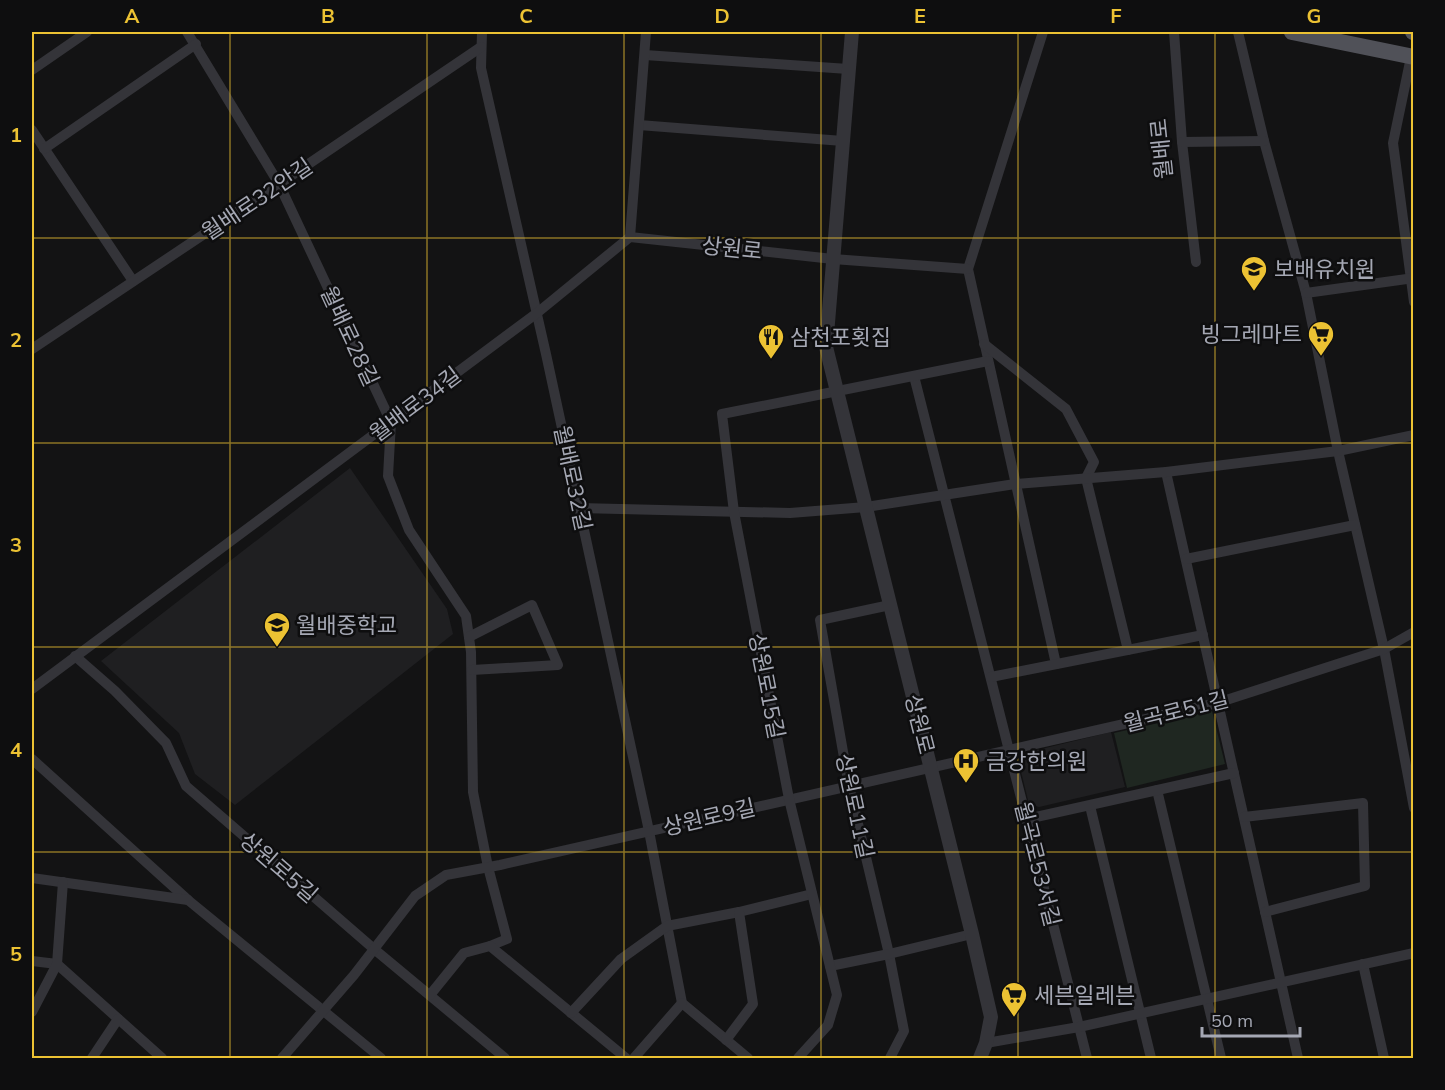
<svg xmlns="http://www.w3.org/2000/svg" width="1445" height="1090" viewBox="0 0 1445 1090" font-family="Mulish,'Noto Sans KR',sans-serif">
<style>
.built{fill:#1f1f21}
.green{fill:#1f2721}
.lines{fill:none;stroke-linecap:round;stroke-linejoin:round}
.minor{stroke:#343439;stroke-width:10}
.tertiary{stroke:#343439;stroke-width:14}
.primary{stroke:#505158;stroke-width:16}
.grid{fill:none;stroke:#ecc233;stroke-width:1.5;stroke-opacity:0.55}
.labels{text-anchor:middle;stroke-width:5;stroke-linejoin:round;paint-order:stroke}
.street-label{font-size:22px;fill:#a5a8b4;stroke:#0e0e0f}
.poi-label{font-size:22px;fill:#a5a8b4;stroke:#0e0e0f;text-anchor:start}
.neatline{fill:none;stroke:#ecc233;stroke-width:2}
.grid-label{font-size:20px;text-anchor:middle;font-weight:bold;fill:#ecc233}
</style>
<rect width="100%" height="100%" fill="#131314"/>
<g class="built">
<polygon points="350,468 447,609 453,634 235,805 195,774 179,733 101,661"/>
<polygon points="1111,732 1125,787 1039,807 1029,804 1017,755"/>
</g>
<polygon class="green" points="1212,711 1225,764 1127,788 1114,733"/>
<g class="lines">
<g class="minor">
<polyline points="187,32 279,184 391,422 388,476 409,530 466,616 471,652 473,792 488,867 507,939 490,946"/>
<polyline points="482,32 481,68 546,354 649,831 682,1003 748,1058"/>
<polyline points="1043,32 968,269 1056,664"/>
<polyline points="1174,32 1182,142 1196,262"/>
<polyline points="1238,32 1264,141 1306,293 1338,451 1384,649 1414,808"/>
<polyline points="645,55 848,69"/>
<polyline points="1411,57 1393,143 1414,302"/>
<polyline points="32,70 87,32"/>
<polyline points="639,125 843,141"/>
<polyline points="32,130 133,281"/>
<polyline points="1182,142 1264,141"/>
<polyline points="44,149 196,44"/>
<polyline points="630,237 833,259 968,269"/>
<polyline points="1306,293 1414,278"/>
<polyline points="984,344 1066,409 1094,462 1086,478 1128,650"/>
<polyline points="32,349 279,184 481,47"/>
<polyline points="914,376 1087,1058"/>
<polyline points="1166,472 1298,1058"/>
<polyline points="579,508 790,513 866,507 1015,484 1166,472 1338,451 1414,435"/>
<polyline points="1186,559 1355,525"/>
<polyline points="890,605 820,620 849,786 889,954 904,1031 890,1058"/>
<polyline points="469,637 532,605 558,665 472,670"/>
<polyline points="75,656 115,691 166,743 186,786 374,949 505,1058"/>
<polyline points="991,677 1203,635"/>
<polyline points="32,689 537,313 630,237 646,32"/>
<polyline points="32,759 188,900"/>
<polyline points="1157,790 1221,1058"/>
<polyline points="1090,806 1151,1058"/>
<polyline points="1244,817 1363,803 1365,886 1265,912"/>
<polyline points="1027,819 1234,773"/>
<polyline points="32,878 188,900 381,1058"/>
<polyline points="32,961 57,964 162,1058"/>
<polyline points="1363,964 1384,1058"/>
<polyline points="830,966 889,954 972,934"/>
<polyline points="430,995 464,953 490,946 626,1058"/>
<polyline points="32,1012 57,964 63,882"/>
<polyline points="571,1013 621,959 667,926 739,912 812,894"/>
<polyline points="726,1040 753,1004 739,912"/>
<polyline points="986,1043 1079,1027 1414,953"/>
<polyline points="92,1058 118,1019"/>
<polyline points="282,1058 354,975 415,896 446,875 500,865 1217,703 1384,649 1414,632"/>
<polyline points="634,1058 682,1003"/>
<polyline points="798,1058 828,1025 837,995 789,799 734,512 722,414 988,361"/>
</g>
<polyline class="tertiary" points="852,32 826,347 972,934 991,1017 986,1043 980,1058"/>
<g class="primary">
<polyline points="1292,32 1414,57"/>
<polyline points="1413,32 1414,32"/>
</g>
</g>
<path class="grid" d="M230,32V1058M427,32V1058M624,32V1058M821,32V1058M1018,32V1058M1215,32V1058M32,238H1414M32,443H1414M32,647H1414M32,852H1414"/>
<defs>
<g id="school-pin" transform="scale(1.35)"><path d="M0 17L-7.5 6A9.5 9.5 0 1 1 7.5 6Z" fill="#ecc233" stroke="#0e0e0f"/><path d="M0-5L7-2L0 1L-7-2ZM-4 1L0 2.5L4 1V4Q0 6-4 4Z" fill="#111"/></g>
<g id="supermarket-pin" transform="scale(1.35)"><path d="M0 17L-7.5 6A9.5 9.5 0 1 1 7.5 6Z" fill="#ecc233" stroke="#0e0e0f"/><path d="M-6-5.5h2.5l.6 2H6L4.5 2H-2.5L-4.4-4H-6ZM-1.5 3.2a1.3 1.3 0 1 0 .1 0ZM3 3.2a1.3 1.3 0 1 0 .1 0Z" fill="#111"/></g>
<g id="restaurant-pin" transform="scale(1.35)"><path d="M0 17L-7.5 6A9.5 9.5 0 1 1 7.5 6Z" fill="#ecc233" stroke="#0e0e0f"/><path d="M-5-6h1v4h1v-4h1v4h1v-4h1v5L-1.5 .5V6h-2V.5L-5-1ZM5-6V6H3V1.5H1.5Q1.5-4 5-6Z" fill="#111"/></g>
<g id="hospital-pin" transform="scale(1.35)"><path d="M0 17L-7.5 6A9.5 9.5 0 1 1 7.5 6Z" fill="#ecc233" stroke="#0e0e0f"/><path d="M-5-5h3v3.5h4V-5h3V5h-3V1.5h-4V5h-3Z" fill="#111"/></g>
</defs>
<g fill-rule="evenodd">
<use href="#school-pin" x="1254" y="269"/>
<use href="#supermarket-pin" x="1321" y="334"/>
<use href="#restaurant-pin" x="771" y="337"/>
<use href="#school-pin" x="277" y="625"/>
<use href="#hospital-pin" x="966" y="761"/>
<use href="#supermarket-pin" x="1014" y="995"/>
</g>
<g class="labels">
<g class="street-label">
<text transform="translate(1161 149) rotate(-96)" y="8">월배로</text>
<text transform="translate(257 199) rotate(-34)" y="8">월배로32안길</text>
<text transform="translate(732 248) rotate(6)" y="8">상원로</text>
<text transform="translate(350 336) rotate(65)" y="8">월배로28길</text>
<text transform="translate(415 404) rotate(-37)" y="8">월배로34길</text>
<text transform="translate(573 478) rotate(78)" y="8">월배로32길</text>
<text transform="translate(767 686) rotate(79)" y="8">상원로15길</text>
<text transform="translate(1176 711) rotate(-14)" y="8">월곡로51길</text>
<text transform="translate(920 724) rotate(76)" y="8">상원로</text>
<text transform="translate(855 806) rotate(78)" y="8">상원로11길</text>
<text transform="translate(709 817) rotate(-13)" y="8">상원로9길</text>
<text transform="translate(1038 864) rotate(76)" y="8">월곡로53서길</text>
<text transform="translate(279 867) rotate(41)" y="8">상원로5길</text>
</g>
<g class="poi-label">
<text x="1274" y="277">보배유치원</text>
<text x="1302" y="342" text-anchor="end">빙그레마트</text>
<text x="790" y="345">삼천포횟집</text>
<text x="296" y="633">월배중학교</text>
<text x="986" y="769">금강한의원</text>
<text x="1034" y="1003">세븐일레븐</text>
</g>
</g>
<rect width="1445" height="1090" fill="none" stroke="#0e0e0f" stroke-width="66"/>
<path d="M1202 1027v9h98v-9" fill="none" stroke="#a5a8b4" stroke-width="3"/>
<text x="1211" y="1027" font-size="18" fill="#a5a8b4" stroke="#0e0e0f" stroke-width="4.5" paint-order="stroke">50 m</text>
<rect x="33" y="33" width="1379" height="1024" class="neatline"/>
<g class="grid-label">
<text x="132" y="23">A</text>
<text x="328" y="23">B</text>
<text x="526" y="23">C</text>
<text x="722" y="23">D</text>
<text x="920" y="23">E</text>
<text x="1116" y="23">F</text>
<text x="1314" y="23">G</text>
<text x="16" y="142">1</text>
<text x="16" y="347">2</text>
<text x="16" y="552">3</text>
<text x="16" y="757">4</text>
<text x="16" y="961">5</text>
</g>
</svg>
